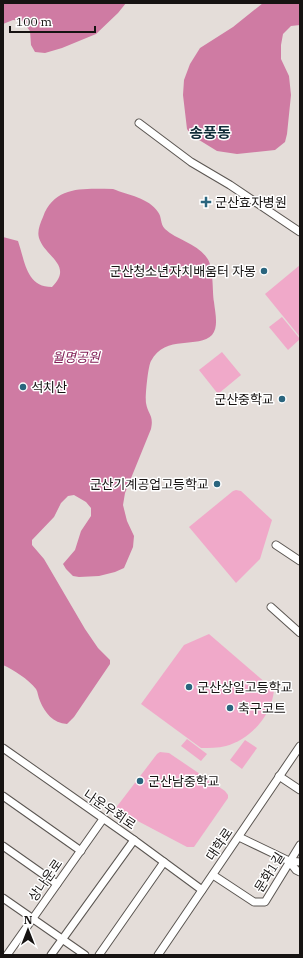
<svg xmlns="http://www.w3.org/2000/svg" width="303" height="958" viewBox="0 0 303 958" font-family="'IBM Plex Serif','Noto Sans KR',serif">
<style>
.green{fill:#f0a9c9}
.forest{fill:#cf7ba3}
.lines{fill:none;stroke-linecap:round;stroke-linejoin:round}
.minor-casing{stroke:#5b5652;stroke-width:9}
.minor{stroke:#fff;stroke-width:7}
.poi-dot{fill:#2a657e;stroke:#fff;stroke-width:1.5}
.labels{text-anchor:middle;stroke-width:3;stroke-linejoin:round;paint-order:stroke}
.poi-label{font-size:13px;fill:#161312;stroke:#fff;text-anchor:start}
.park-label{font-size:13px;font-style:italic;fill:#811c55;stroke:#fff}
.street-label{font-size:13px;fill:#161312;stroke:#fff}
.quarter-label{font-size:15px;font-weight:bold;fill:#112d39;stroke:#fff}
</style>
<rect width="100%" height="100%" fill="#e4ddd9"/>
<g class="green">
<polygon points="300,265 300,337 265,294"/>
<polygon points="282,317 300,339 288,350 269,327"/>
<polygon points="222,352 241,375 218,394 199,370"/>
<polygon points="236,490 241,491 272,520 260,559 236,583 189,527 233,491"/>
<path d="M209,634L274,690C272,715 250,740 226,746C218,748 209,748 201,748L141,704L184,645Z"/>
<polygon points="187,739 207,754 201,761 181,746"/>
<polygon points="245,740 257,748 242,769 230,760"/>
<polygon points="160,752 169,753 225,791 228,795 228,798 194,847 187,847 115,809 157,754"/>
</g>
<g class="forest">
<polygon points="3,3 126,3 118,13 96,34 62,48 45,53 35,52 31,45 30,31 22,21 13,20 3,24"/>
<polygon points="263,3 300,3 300,25 291,26 283,34 281,45 281,59 289,76 291,95 287,134 285,142 275,150 237,154 217,151 191,135 187,129 183,95 184,80 190,64 200,48 233,27"/>
<path d="M113,189C128,195 149,198 158,212C162,217 160,224 165,229C177,240 198,244 207,258C214,267 212,291 214,302C215,312 219,327 212,335C199,349 165,334 151,361C148,366 145,397 146,403C148,415 154,415 151,429L125,493L123,505L127,521L134,536L133,547L124,568L115,572L99,576L79,577L73,576L66,569L63,564L75,550L81,531L91,516V508L86,502L74,495L68,496L61,503L54,517L32,540V545L44,559L85,629L98,648L110,660V664L74,717L67,724C53,723 45,713 40,701C38,697 38,692 36,689C28,679 14,670 3,665V237L18,241C25,261 26,287 52,287C74,265 45,257 39,238C37,231 40,224 43,217C55,185 84,189 113,189Z"/>
</g>
<g class="lines">
<g class="minor-casing">
<g id="minor">
<polyline points="139,123 191,162 230,185 300,232"/>
<polyline points="276,545 300,561"/>
<polyline points="271,607 300,633"/>
<polyline points="3,748 134,840 202,890"/>
<polyline points="279,776 300,790"/>
<polyline points="3,796 81,851"/>
<polyline points="239,837 289,861 300,862"/>
<polyline points="3,846 57,884"/>
<polyline points="289,861 296,870 300,872"/>
<polyline points="213,875 254,902 265,902 300,845"/>
<polyline points="3,898 85,955"/>
<polyline points="7,955 103,819"/>
<polyline points="51,955 134,840"/>
<polyline points="99,955 164,862"/>
<polyline points="158,955 300,746"/>
</g>
</g>
<use href="#minor" class="minor"/>
</g>
<g class="poi-dot">
<path d="M204 196h4v4h4v4h-4v4h-4v-4h-4v-4h4z"/>
<circle cx="264" cy="271" r="4"/>
<circle cx="23" cy="387" r="4"/>
<circle cx="282" cy="399" r="4"/>
<circle cx="217" cy="484" r="4"/>
<circle cx="189" cy="687" r="4"/>
<circle cx="230" cy="708" r="4"/>
<circle cx="140" cy="781" r="4"/>
</g>
<g class="labels">
<g class="poi-label">
<text x="215" y="207">군산효자병원</text>
<text x="256" y="276" text-anchor="end">군산청소년자치배움터 자몽</text>
<text x="31" y="392">석치산</text>
<text x="274" y="404" text-anchor="end">군산중학교</text>
<text x="209" y="489" text-anchor="end">군산기계공업고등학교</text>
<text x="197" y="692">군산상일고등학교</text>
<text x="238" y="713">축구코트</text>
<text x="148" y="786">군산남중학교</text>
</g>
<g class="park-label">
<text x="76" y="362">월명공원</text>
</g>
<g class="street-label">
<text transform="translate(110 809) rotate(34)" y="5">나운우회로</text>
<text transform="translate(219 844) rotate(-56)" y="5">대학로</text>
<text transform="translate(269 872) rotate(-58)" y="5">문화1길</text>
<text transform="translate(45 880) rotate(-55)" y="5">상나운로</text>
</g>
<g class="quarter-label">
<text x="210" y="138">송풍동</text>
</g>
</g>
<rect width="303" height="958" fill="none" stroke="#161312" stroke-width="8"/>
<g transform="translate(28 930)" stroke="#ffffff" stroke-width="3" paint-order="stroke">
<path d="M0-3L7 15L0 10L-7 15Z" fill="#161312"/>
<text y="-6" font-size="11" font-weight="bold" text-anchor="middle" fill="#161312">N</text>
</g>
<path d="M10 26v6h85v-6" fill="none" stroke="#161312" stroke-width="2"/>
<text x="16" y="26" font-size="12" fill="#161312" stroke="#ffffff" stroke-width="3" paint-order="stroke">100 m</text>
</svg>
